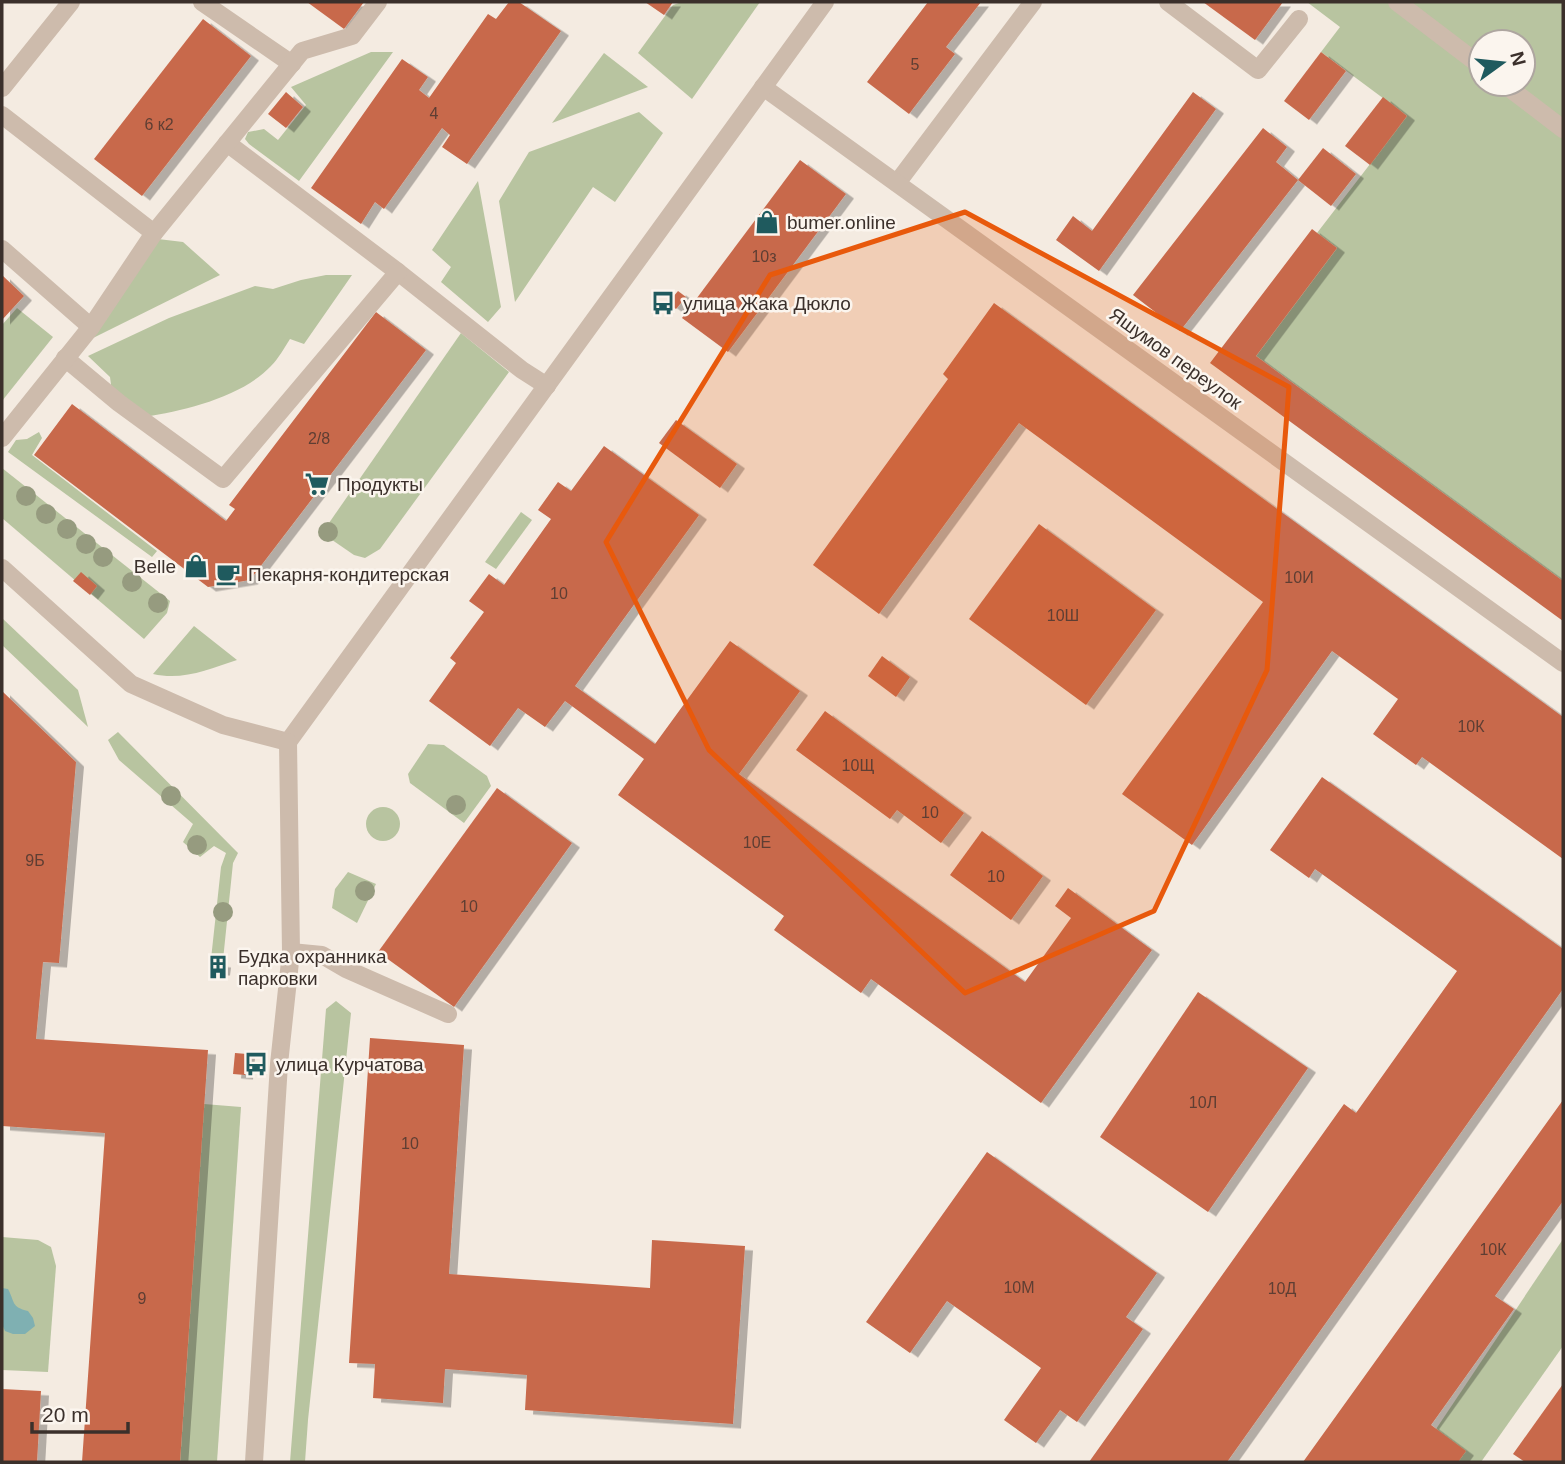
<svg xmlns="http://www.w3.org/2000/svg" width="1565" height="1464" viewBox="0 0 1565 1464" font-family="Arial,sans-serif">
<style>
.green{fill:#b8c4a0;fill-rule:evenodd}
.water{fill:#7fb0b2}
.building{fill:#c8694b;filter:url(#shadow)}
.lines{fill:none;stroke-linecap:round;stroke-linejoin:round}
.service{stroke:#cdbbac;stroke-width:18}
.minor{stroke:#cdbbac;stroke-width:18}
.tertiary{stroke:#cdbbac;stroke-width:18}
.tree{fill:#969b7f}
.marked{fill:#e8590c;fill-opacity:0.2;stroke:#e8590c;stroke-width:5;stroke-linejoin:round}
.labels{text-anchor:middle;stroke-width:5;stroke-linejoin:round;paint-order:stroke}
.number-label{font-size:16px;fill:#5e3e33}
.poi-label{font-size:19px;fill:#3b302b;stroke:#fbf5ee;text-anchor:start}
.street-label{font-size:19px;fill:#3b302b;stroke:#fbf5ee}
</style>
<defs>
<filter id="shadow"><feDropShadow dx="8" dy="4.5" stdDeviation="0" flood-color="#0004"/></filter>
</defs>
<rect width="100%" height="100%" fill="#f4ebe1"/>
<g class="green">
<polygon points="682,2 760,2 692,99 638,53 673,5"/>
<path d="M1307,2H1563V581L1256,356L1337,248L1317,233L1407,116L1321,52L1340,27ZM1481,42H1523V84H1481Z"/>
<polygon points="371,52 393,52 299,181 249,144 245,139 248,132 264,129 278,140 306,105 291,87"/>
<polygon points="604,53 648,87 552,123"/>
<polygon points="639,112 663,133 615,202 593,187 515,302 499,201 529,152"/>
<polygon points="478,181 501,307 488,322 441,282 451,267 432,250"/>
<polygon points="158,239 183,242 220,275 87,341"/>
<path d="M326,275H352L304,344L290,339C284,348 279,358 271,366C242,397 186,410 145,417L112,392L110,377L88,356L169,318L255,286L273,289L301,280Z"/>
<polygon points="17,308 53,337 2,401 2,325"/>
<polygon points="461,333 509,372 380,549 365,558 354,555 322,533"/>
<polygon points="39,432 42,438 32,455 157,551 152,557 8,452 16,440 27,439"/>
<polygon points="2,468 170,601 167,613 144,639 2,518"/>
<polygon points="521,512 532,520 496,569 485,562"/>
<polygon points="2,618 78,690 88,727 2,645"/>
<path d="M194,626L237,660C209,669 183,681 153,674Z"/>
<polygon points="118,732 238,853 233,863 223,960 211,959 221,867 226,853 214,846 200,857 183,842 193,824 119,760 108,740"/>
<polygon points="428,744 444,745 487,776 491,786 464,823 410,783 408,774"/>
<circle cx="383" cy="824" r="17"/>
<polygon points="348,872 376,884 357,923 332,908 335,889"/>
<polygon points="336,1001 351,1013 308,1420 305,1462 290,1462 326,1009"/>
<polygon points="204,1104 241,1107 217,1462 180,1462"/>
<polygon points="2,1237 38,1240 51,1247 56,1266 48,1372 2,1370"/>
<polygon points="1563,1239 1563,1346 1481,1462 1414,1462"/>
</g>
<path class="water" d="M2,1288L8,1289C15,1302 11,1307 28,1311L33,1318L35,1326L25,1334H13L5,1331L2,1324Z"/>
<g class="building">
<polygon points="307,2 364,2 344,29"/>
<polygon points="509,2 519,2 561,31 467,164 442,147 450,135 442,128 384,209 375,202 361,224 311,188 402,59 428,77 419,90 429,98 488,14 496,19"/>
<polygon points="645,2 673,2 664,15"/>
<polygon points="928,2 981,2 946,47 955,54 909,114 867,82"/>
<polygon points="1203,2 1283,2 1255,40"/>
<polygon points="203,19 251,56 142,196 94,159"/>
<polygon points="1321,52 1346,71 1309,120 1284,101"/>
<polygon points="286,92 303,107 286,128 268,114"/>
<polygon points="1193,92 1216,109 1099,271 1056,240 1073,216 1092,231"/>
<polygon points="1383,97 1407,116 1370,165 1345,146"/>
<polygon points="1263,128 1287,147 1276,162 1298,180 1180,331 1133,295"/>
<polygon points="1323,148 1356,174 1331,206 1298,180"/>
<polygon points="800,160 846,194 728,352 682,318"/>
<polygon points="1312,229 1337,248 1256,356 1563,581 1563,621 1210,363"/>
<polygon points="2,275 24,296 2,320"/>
<polygon points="678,291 686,297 676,309 668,303"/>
<polygon points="994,303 1563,717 1563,859 1422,757 1416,765 1373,734 1398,699 1332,651 1192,845 1122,794 1263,602 1019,423 879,614 813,565 948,379 943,374"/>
<polygon points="376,312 426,350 250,580 208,587 34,455 72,404 226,521 235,509 229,505"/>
<polygon points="676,420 737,464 720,488 659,443"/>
<polygon points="604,446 699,515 575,686 655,744 730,641 800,691 739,774 1025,982 1071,918 1055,906 1068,888 1152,950 1041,1103 871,979 861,993 774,930 784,916 618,795 644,759 565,701 545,727 518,708 490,746 429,701 456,663 450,658 484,612 469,601 489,574 504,585 551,519 538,510 558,482 571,491"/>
<polygon points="1039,524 1156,610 1086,705 969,619"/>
<polygon points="81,572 97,586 90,595 73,581"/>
<polygon points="882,656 910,677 896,697 868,676"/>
<polygon points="2,691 76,762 59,963 43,962 36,1039 208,1050 180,1462 82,1462 105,1133 2,1126"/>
<polygon points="825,711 964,813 941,843 897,810 890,819 796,750"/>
<polygon points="1322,777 1563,949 1563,989 1227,1462 1089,1462 1344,1104 1356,1113 1457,971 1315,869 1309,878 1270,850"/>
<polygon points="497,788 572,843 454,1007 378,952"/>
<polygon points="982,831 1043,876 1011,920 950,875"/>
<polygon points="213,962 223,963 222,971 212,971"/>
<polygon points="1198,992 1308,1068 1208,1212 1100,1137"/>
<polygon points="370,1038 464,1045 449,1274 650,1288 652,1240 745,1246 733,1424 525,1410 527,1375 445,1369 443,1403 373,1398 375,1364 349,1363"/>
<polygon points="235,1053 247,1054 245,1075 233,1074"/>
<polygon points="1563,1100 1563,1201 1495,1296 1514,1309 1431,1425 1466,1451 1458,1462 1303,1462"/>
<polygon points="987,1152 1157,1273 1126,1317 1143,1329 1077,1422 1060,1410 1036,1443 1004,1420 1041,1368 947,1301 910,1353 866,1322"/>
<polygon points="1563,1384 1563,1462 1525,1462 1513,1454"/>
<polygon points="2,1389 41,1391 37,1462 2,1462"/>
</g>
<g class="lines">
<g class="service">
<polyline points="202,2 292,64"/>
<polyline points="1168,2 1258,70 1299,19"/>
<polyline points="1397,2 1481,66"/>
<polyline points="1504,84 1563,129"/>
<polyline points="2,88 71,2"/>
<polyline points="2,115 154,233"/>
<polyline points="227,143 398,272 522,370 547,386"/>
<polyline points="897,183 1033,2"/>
<polyline points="2,249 91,327"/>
<polyline points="65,358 119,403 223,479 398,272"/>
<polyline points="2,438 91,327 154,233 302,51 352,36 378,2"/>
<polyline points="291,952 322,955 346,969 448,1014"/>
</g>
<polyline class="minor" points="763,87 1563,663"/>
<g class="tertiary">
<polyline points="2,568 131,684 223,725 288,742"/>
<polyline points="288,742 825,2"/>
<polyline points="254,1462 279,1064 291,952 288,742"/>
</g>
</g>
<g class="tree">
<circle cx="26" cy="496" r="10"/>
<circle cx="46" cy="514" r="10"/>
<circle cx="67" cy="529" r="10"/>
<circle cx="328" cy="532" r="10"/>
<circle cx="86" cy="544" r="10"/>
<circle cx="103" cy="557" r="10"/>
<circle cx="132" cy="582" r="10"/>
<circle cx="158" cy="603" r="10"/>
<circle cx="171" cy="796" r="10"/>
<circle cx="456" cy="805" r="10"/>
<circle cx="197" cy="845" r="10"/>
<circle cx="365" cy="891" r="10"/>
<circle cx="223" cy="912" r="10"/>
</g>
<path class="marked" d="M965,212L1289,387L1267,670L1154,911L965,993L709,750L606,542L770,275Z"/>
<defs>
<g id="shop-bare" transform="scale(1.89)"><path d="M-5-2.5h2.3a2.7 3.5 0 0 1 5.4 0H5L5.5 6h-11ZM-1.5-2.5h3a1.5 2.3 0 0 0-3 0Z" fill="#1f5a5e" stroke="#fbf5ee" stroke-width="2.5" paint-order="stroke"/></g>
<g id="bus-bare" transform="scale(1.89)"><path d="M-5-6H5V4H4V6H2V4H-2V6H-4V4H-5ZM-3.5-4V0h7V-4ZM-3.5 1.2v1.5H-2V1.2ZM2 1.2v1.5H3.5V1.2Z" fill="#1f5a5e" stroke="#fbf5ee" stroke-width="2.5" paint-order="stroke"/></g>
<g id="supermarket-bare" transform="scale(1.89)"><path d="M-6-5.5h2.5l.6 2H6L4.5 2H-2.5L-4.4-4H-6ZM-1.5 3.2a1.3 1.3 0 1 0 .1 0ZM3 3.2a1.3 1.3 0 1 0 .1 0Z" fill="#1f5a5e" stroke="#fbf5ee" stroke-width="2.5" paint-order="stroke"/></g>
<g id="cafe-bare" transform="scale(1.89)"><path d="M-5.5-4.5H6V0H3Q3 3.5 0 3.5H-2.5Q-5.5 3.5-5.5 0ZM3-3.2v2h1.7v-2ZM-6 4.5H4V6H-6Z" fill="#1f5a5e" stroke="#fbf5ee" stroke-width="2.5" paint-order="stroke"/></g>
<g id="building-bare" transform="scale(1.89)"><path d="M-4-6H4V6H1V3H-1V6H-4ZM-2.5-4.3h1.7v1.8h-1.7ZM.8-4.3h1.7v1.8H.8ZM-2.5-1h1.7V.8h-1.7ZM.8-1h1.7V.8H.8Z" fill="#1f5a5e" stroke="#fbf5ee" stroke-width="2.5" paint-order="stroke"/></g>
</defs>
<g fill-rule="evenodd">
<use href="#shop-bare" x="767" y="222"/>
<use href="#bus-bare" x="663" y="303"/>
<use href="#supermarket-bare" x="317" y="484"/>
<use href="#shop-bare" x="196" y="566"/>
<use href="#cafe-bare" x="228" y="574"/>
<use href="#building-bare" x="218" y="967"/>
<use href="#bus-bare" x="256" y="1064"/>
</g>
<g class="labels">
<g class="number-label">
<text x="915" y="70">5</text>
<text x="434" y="119">4</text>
<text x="159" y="130">6 к2</text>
<text x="764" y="262">10з</text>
<text x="319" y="444">2/8</text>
<text x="1299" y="583">10И</text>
<text x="559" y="599">10</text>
<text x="1063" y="621">10Ш</text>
<text x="1471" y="732">10К</text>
<text x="858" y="771">10Щ</text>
<text x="930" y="818">10</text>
<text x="757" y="848">10Е</text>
<text x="35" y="866">9Б</text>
<text x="996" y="882">10</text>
<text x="469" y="912">10</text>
<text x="1203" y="1108">10Л</text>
<text x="410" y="1149">10</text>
<text x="1493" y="1255">10К</text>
<text x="1019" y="1293">10М</text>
<text x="1282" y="1294">10Д</text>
<text x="142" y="1304">9</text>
</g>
<g class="poi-label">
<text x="787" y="229">bumer.online</text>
<text x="683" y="310">улица Жака Дюкло</text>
<text x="337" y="491">Продукты</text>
<text x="176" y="573" text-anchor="end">Belle</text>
<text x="248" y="581">Пекарня-кондитерская</text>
<text x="238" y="963">Будка охранника<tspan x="238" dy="22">парковки</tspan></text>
<text x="276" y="1071">улица Курчатова</text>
</g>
<g class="street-label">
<text transform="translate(1176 358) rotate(36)" y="7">Яшумов переулок</text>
</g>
</g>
<rect width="1565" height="1464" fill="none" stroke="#3b302b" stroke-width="7"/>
<g transform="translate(1502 63) rotate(75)"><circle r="33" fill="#fbf5ee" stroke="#aea6a0" stroke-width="2"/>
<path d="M0-5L12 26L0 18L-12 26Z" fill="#1f5a5e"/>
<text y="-10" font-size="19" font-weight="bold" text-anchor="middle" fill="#3b302b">N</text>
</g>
<path d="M32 1422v10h96v-10" fill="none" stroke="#3b302b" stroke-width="3.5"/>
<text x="42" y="1422" font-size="21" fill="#3b302b" stroke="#fbf5ee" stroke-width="5" paint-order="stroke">20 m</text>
</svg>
